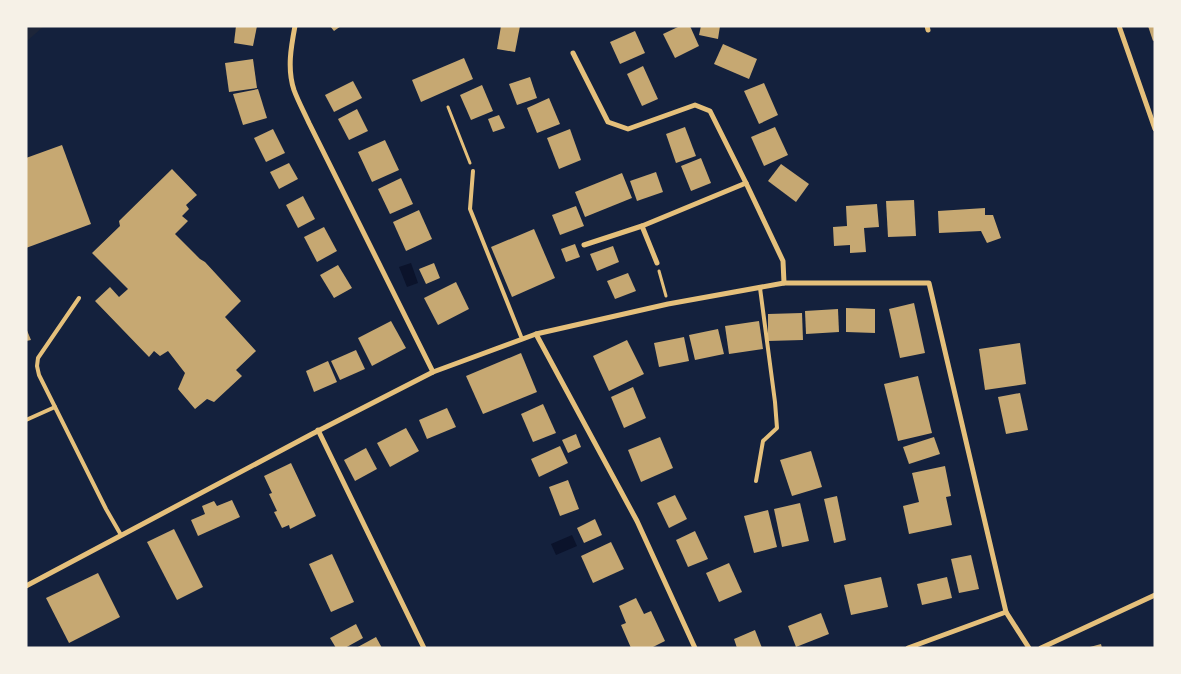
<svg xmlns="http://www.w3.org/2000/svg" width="1181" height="674" viewBox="0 0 1181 674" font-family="'IBM Plex Sans',sans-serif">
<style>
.green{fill:#1d2539}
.water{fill:#0b132b}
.building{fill:#c6a872}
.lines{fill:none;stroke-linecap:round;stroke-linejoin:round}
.path{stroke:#e5c07b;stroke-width:3}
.service{stroke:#e5c07b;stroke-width:4}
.minor{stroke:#e5c07b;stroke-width:5}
</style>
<rect width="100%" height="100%" fill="#14213d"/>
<polygon class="green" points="26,26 44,26 26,42"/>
<g class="water">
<polygon points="411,263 418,283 407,287 399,267"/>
<polygon points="572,535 577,546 556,555 551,544"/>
</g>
<g class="building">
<polygon points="236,26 257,26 253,46 234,43"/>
<polygon points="330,26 341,26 334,31"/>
<polygon points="501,26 520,26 515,52 497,49"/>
<polygon points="680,26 690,26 699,46 675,58 663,34"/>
<polygon points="701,26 720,26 718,39 699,35"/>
<polygon points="1148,26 1155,26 1155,40 1153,41"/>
<polygon points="635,31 645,53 620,64 610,42"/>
<polygon points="723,44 757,59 749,79 714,64"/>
<polygon points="464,58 473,79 421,102 412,80"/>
<polygon points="253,59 257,88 229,92 225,63"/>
<polygon points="643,66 658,99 642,106 627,74"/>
<polygon points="530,77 537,98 517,105 509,84"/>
<polygon points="353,81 362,98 334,112 325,95"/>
<polygon points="764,83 778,115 759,124 744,91"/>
<polygon points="482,85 493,111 471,120 460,95"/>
<polygon points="258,89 267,118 243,125 233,94"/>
<polygon points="549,98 560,124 537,133 527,108"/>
<polygon points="357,109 368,131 349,140 338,119"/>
<polygon points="499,115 505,128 493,132 488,119"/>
<polygon points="685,127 696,156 676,163 666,134"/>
<polygon points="775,127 788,155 764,166 751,137"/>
<polygon points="273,129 285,153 266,162 254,138"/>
<polygon points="570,129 581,160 559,169 547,138"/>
<polygon points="385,140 399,170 372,182 358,152"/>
<polygon points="62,145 91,224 26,248 26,158"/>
<polygon points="701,158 711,183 691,191 681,166"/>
<polygon points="289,163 298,179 279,189 270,172"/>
<polygon points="781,164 809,184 796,202 768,181"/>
<polygon points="172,169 197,195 186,205 189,209 182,216 188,221 175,234 200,259 205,262 241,301 225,317 256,351 236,370 242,376 214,402 207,399 195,409 178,389 185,373 168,351 160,356 154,351 149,357 95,301 110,287 119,297 128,289 92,253 120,226 119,221"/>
<polygon points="656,172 663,192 637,201 630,181"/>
<polygon points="622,173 632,198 585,217 575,192"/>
<polygon points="401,178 413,204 390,214 378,189"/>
<polygon points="303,196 315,219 298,228 286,205"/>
<polygon points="914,200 916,236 888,237 886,201"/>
<polygon points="877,204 879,227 864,228 866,252 850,253 850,245 834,246 833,227 847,226 846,206"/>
<polygon points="576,206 584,226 560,235 552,215"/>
<polygon points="985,208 985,215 993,215 1001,238 987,243 981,231 939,233 938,211"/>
<polygon points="419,210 432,239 406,251 393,222"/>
<polygon points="324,227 337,251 317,262 304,237"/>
<polygon points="534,229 555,278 512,297 491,247"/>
<polygon points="575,244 580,257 566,262 561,249"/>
<polygon points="613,246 619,262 597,271 590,254"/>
<polygon points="434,263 440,278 426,284 419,269"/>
<polygon points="338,265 352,288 334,298 320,275"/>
<polygon points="628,273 636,291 615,299 607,281"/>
<polygon points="456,282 469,309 438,325 424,298"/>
<polygon points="914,303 925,353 900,358 889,309"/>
<polygon points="846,308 875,309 875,333 846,332"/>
<polygon points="838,309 839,332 806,334 805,311"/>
<polygon points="802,313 803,340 768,341 768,314"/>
<polygon points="391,321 406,348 372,366 358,338"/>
<polygon points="759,321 763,349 729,354 725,326"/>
<polygon points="26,328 31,340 26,341"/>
<polygon points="718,329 724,354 695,360 689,335"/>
<polygon points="684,337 689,361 659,367 654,343"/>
<polygon points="627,340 644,374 609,391 593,356"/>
<polygon points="1020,343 1026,384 985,390 979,349"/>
<polygon points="356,350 365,369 340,380 331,361"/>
<polygon points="521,353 537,392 483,414 466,376"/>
<polygon points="328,361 337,382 314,392 306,371"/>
<polygon points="918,376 932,433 898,441 884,384"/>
<polygon points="633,387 646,418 624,428 611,397"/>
<polygon points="1020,393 1028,430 1006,434 998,397"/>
<polygon points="543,404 556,433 533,442 521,414"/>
<polygon points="447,408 456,427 427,439 419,420"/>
<polygon points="406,428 419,451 390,467 377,443"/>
<polygon points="576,434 581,447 568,453 562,440"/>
<polygon points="660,437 673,468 641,482 628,450"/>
<polygon points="934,437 940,454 909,464 903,447"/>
<polygon points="560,446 568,463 539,477 531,459"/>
<polygon points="366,448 377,469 355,481 344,460"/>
<polygon points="811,451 822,487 792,496 780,460"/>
<polygon points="291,463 316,516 290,529 289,525 282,528 274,512 277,511 269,494 272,493 264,476"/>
<polygon points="945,466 951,496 946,497 952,525 909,534 903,506 919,502 912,473"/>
<polygon points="568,480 579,509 560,516 549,487"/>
<polygon points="675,495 687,519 669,528 657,503"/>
<polygon points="837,496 846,540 834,543 824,499"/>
<polygon points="232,500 240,517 198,536 191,520 205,514 202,506 214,501 217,506"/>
<polygon points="800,503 809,541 782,547 774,509"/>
<polygon points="768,510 777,547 754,553 744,516"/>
<polygon points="595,519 602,535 584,543 577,528"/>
<polygon points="174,529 203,587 177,600 147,542"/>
<polygon points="695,531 708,559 688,567 676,540"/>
<polygon points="611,542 624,569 593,583 581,556"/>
<polygon points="332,554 354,602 331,612 309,564"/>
<polygon points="971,555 979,589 959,593 951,559"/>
<polygon points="729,563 742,592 719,602 706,573"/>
<polygon points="98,573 120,617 69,643 46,598"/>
<polygon points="881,577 888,607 851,615 844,585"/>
<polygon points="947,577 952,598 922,605 917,584"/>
<polygon points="636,598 644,614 651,611 665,641 651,648 631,648 621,625 626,623 619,606"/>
<polygon points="821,613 829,634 796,647 788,626"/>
<polygon points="356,624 363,638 345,648 336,648 330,638"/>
<polygon points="755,630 762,648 737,648 734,639"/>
<polygon points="376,637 382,648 356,648"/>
<polygon points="1101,644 1102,648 1090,648 1090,647"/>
</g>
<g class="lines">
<g class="path">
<polyline points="448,107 470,163"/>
<polyline points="659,271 666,296"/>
</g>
<g class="service">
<polyline points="473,171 470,209 522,339"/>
<polyline points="79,298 38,358 37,366 39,375 106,509 121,535"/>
<polyline points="26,420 55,407"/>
<polyline points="756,481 763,441 777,428 775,402 760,288"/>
</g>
<g class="minor">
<path d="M295,26C291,47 287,69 294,90C298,101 304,112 309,123L433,372"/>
<polyline points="927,26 928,30"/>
<polyline points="1119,26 1155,129"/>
<polyline points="573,53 608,122 628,129 695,105 710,111 746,183 783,261 784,283"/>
<polyline points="584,245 642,226"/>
<polyline points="657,263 642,226 746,183"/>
<polyline points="536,334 637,521 695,648"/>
<polyline points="318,430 424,648"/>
<polyline points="26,586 312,434 433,372 536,334 668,304 784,283 929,283 1006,612"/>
<polyline points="908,648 1006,612 1029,648"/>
<polyline points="1041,648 1155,595"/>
</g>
</g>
<rect width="1181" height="674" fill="none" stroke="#f6f1e7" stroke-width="55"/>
</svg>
